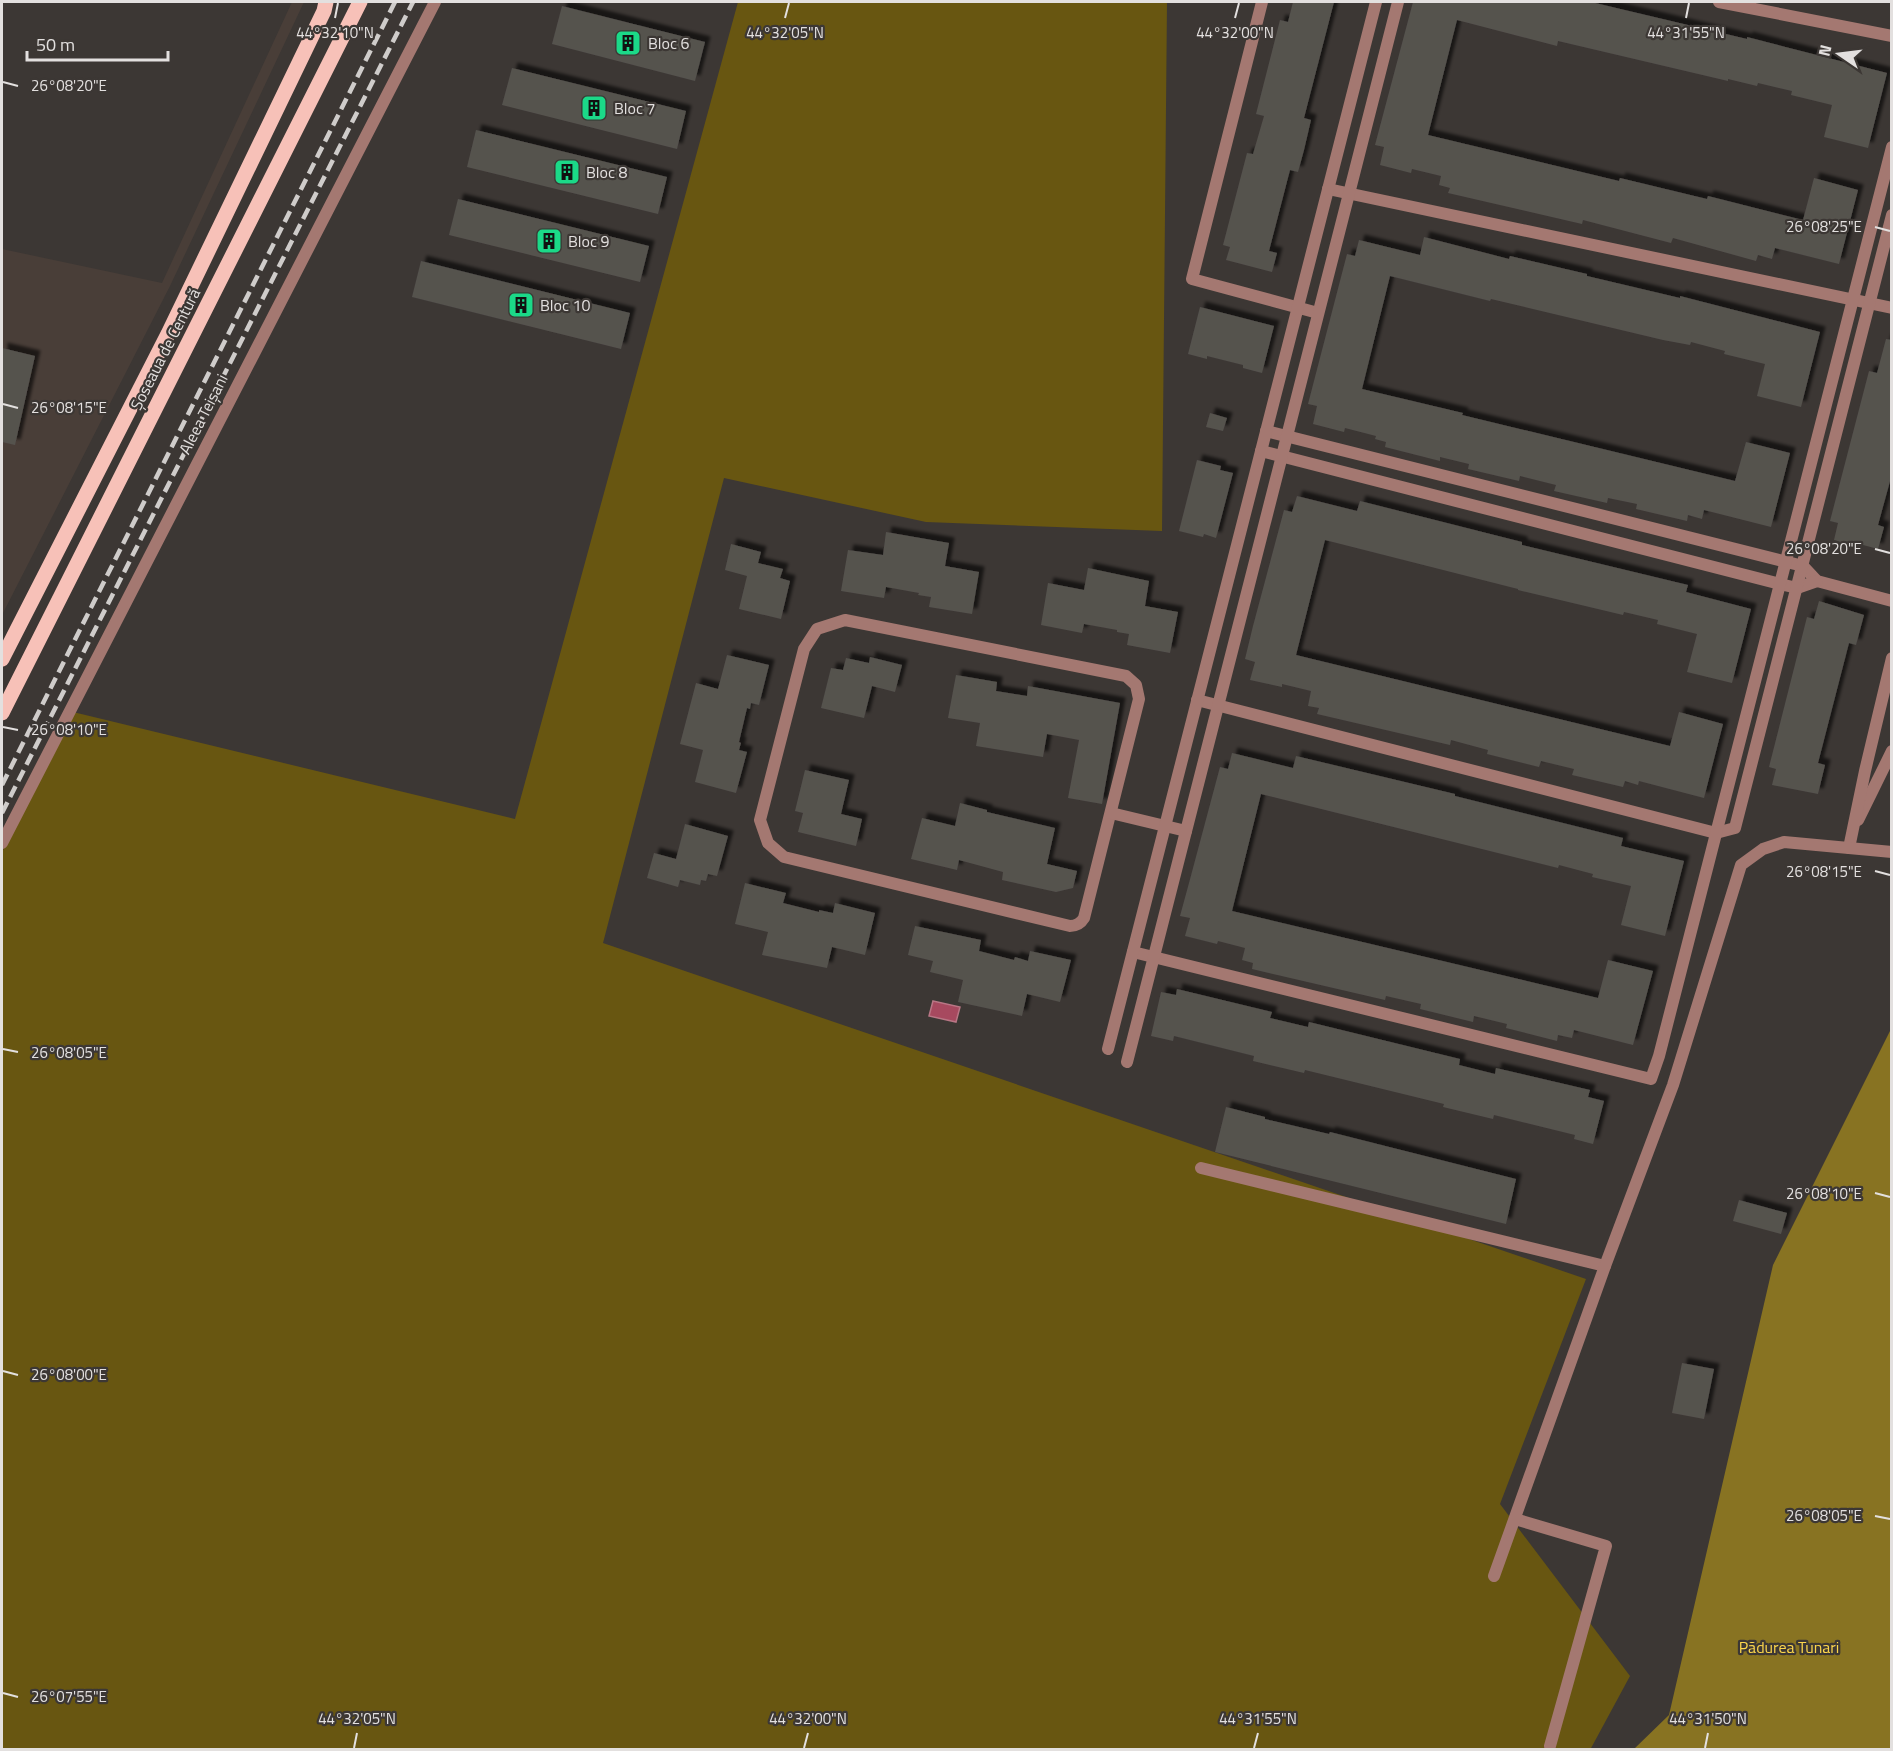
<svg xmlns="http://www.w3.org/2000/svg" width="1893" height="1751" viewBox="0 0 1893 1751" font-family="'Titillium Web',sans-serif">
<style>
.built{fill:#493e38}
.green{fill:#685611}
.forest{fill:#887322}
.water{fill:#a7495f;stroke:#b97685;stroke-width:1.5}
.building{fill:#55524e;filter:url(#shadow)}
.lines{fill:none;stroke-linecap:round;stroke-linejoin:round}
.minor{stroke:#a47871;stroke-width:12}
.primary{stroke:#f7c1b8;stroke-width:15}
.rail{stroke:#cfccca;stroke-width:4.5;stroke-dasharray:12 6;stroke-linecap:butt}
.ticks{fill:none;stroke:#e3e0df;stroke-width:2}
.labels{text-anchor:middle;stroke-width:4.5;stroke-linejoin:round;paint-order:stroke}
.poi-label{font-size:16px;fill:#e3e0df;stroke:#3c3734;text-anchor:start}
.street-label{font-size:16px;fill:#e3e0df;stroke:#3c3734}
.park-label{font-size:16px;fill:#fcd64c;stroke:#3c3734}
.ticks-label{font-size:15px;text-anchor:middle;fill:#e3e0df;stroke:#3c3734;stroke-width:4.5;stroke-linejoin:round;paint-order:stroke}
</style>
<defs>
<filter id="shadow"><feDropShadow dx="5.5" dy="-5.5" stdDeviation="1.5" flood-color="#0009"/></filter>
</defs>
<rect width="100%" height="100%" fill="#3c3734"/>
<polygon class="built" points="292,2 304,2 170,286 2,615 2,249 162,283"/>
<polygon class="green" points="738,2 1167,2 1162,531 926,522 724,478 603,943 1586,1279 1500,1504 1630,1676 1590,1750 2,1749 2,852 73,712 515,819"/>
<polygon class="forest" points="1891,1029 1891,1749 1634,1749 1669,1715 1773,1265"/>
<polygon class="water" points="933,1001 960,1007 956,1022 929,1016"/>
<g class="building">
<polygon points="1293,2 1334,2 1304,118 1311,120 1304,150 1298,172 1290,170 1269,251 1277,253 1272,272 1226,260 1230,247 1223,245 1247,153 1253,154 1264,116 1256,114 1280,20 1288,22"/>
<polygon points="1413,2 1591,2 1747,39 1747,37 1887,73 1868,148 1824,137 1832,105 1791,95 1792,91 1758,83 1757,86 1728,79 1728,81 1558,41 1557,46 1457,20 1428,135 1619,181 1620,178 1707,199 1708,196 1803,220 1814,178 1858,190 1839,264 1775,248 1772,259 1758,255 1756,261 1673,238 1671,243 1583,220 1582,224 1448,193 1450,188 1439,185 1441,176 1412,169 1411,173 1380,165 1384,147 1375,145"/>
<polygon points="562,6 705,42 695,81 552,44"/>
<polygon points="512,68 686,111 677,149 502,105"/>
<polygon points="476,130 667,177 658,214 467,167"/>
<polygon points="458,199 649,246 640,282 449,235"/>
<polygon points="1424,237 1509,259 1510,256 1587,274 1587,276 1680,298 1680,296 1820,332 1801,407 1757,396 1765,364 1724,354 1725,351 1691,342 1690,345 1663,340 1491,299 1490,301 1390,276 1362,389 1463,413 1462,415 1735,481 1746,442 1790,453 1771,527 1704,510 1702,519 1688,515 1687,521 1636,509 1637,504 1608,498 1607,503 1554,491 1556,485 1520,476 1519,481 1468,469 1469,464 1440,457 1440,461 1385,447 1386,442 1375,439 1376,436 1345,428 1344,432 1313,424 1317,406 1308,404 1347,254 1355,256 1359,240 1420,255"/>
<polygon points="421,261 630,313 621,349 412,297"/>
<polygon points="1200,307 1274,326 1262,373 1243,368 1243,365 1207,356 1207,359 1188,354"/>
<polygon points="1886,339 1892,340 1892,474 1878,525 1884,527 1878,549 1852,542 1851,545 1834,540 1838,523 1830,521 1869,371 1877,373"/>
<polygon points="2,348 35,356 15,445 2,442"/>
<polygon points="1210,413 1227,418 1223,431 1206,427"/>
<polygon points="1197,460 1221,466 1220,470 1233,473 1216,538 1204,534 1203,537 1179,531"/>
<polygon points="1297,496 1357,511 1360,501 1522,542 1522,545 1688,585 1686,592 1751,609 1732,683 1687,672 1697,634 1657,624 1658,620 1624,612 1623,615 1518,590 1518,589 1325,540 1296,655 1670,746 1679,712 1723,724 1704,798 1639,781 1638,785 1625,781 1623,787 1572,775 1574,769 1541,761 1539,767 1487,754 1488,750 1451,740 1450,745 1317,714 1319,708 1308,706 1311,691 1282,684 1282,687 1250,680 1255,662 1245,659 1253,626 1284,510 1292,512"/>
<polygon points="886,532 949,543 945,566 979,572 972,614 929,607 931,597 918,595 919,593 886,587 884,598 841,591 848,550 883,555"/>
<polygon points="731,544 761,552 758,563 783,569 780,578 790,581 781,619 739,609 747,576 725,570"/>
<polygon points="1088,568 1149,581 1145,606 1178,612 1170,653 1127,645 1129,634 1117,632 1117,630 1084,624 1082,633 1041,625 1048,583 1084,590"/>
<polygon points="1819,601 1864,615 1856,645 1849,643 1818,763 1825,765 1818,794 1772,785 1776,769 1769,767 1807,617 1814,619"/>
<polygon points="727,655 769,665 759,705 751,703 750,709 747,708 739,742 741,743 739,750 747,752 736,793 695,782 703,750 680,744 696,683 718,689"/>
<polygon points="870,657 902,665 895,692 872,686 864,718 821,708 831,668 843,670 846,658 869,663"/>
<polygon points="956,675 997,682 996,691 1027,696 1028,686 1120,703 1102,804 1068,798 1079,740 1047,734 1043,757 976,746 980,723 948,718"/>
<polygon points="1232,753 1293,768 1296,756 1455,794 1455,796 1623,838 1621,846 1684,861 1665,936 1621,925 1631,886 1592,877 1593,874 1559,865 1558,868 1261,794 1232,911 1598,998 1608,960 1653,971 1633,1045 1574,1030 1572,1038 1558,1035 1557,1041 1506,1028 1507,1024 1474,1016 1473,1022 1420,1009 1421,1004 1386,996 1385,1000 1252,969 1253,963 1242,960 1245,948 1218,941 1217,944 1185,936 1190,918 1180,916 1189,883 1220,767 1228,769"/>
<polygon points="805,770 849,780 841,814 862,819 856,846 798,832 803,813 795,811"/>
<polygon points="960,803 987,810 987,812 1055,828 1047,864 1077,871 1073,888 1056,892 1002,880 1003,872 959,860 957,870 911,859 922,818 955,826"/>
<polygon points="685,824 728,836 717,876 708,874 706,881 701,880 700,885 680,880 678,887 647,878 654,853 676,859"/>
<polygon points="745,883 786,893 783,903 819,912 819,910 833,913 835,903 875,913 865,955 832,947 827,968 762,955 768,932 735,924"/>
<polygon points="915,926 981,940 979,951 1014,960 1015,957 1028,961 1030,951 1071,960 1060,1002 1027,994 1022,1016 958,1002 963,980 930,972 933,961 908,955"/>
<polygon points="1177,989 1272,1012 1270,1018 1308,1027 1309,1022 1460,1059 1459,1065 1495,1074 1496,1068 1590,1090 1588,1097 1604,1101 1593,1144 1574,1139 1575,1135 1494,1115 1493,1119 1443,1107 1444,1104 1305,1070 1304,1073 1253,1061 1254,1056 1174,1036 1173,1041 1151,1036 1161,992 1176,995"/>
<polygon points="1226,1107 1265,1117 1265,1119 1329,1134 1330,1132 1516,1179 1506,1224 1215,1152"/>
<polygon points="1739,1200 1787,1213 1781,1234 1733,1221"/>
<polygon points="1682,1363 1714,1369 1704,1419 1672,1413"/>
</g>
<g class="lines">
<g class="minor">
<polyline points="1262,2 1192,279 1318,313"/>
<polyline points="1719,2 1892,36"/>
<polyline points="1328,189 1892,308"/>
<polyline points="1266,431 1803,566 1817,581 1892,601"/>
<polyline points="1261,451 1780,584 1797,588 1817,581"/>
<path d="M845,620L1126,676L1136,685L1139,699L1084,918C1081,923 1076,926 1070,926L784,857L768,843L760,820L804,649L817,629Z"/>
<polyline points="1197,700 1716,833 1735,828 1892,215"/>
<polyline points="1111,813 1186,831"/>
<polyline points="1858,820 1892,751"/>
<polyline points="2,843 435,2"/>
<polyline points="1849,848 1865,771 1892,658"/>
<polyline points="1133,952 1651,1079 1659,1056 1892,147"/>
<polyline points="1108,1049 1376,2"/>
<polyline points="1127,1062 1398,2"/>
<polyline points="1201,1168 1605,1266"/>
<polyline points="1515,1519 1606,1546 1550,1746"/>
<polyline points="1494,1576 1605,1266 1673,1085 1741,865 1763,849 1784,842 1892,852"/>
</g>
<g class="primary">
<polyline points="2,659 168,334 324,11 326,2"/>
<polyline points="2,713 360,2"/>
</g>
<g class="rail">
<polyline points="2,785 395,2"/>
<polyline points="2,813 413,2"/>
</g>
</g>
<path class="ticks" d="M335,18L338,3M785,18L789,3M1235,18L1239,3M1686,18L1689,3M3,82L18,86M1875,227L1890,231M3,404L18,408M1875,549L1890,553M3,727L18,730M1875,871L1890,875M3,1049L18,1052M1875,1193L1890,1197M3,1371L18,1375M1875,1516L1890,1519M3,1693L18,1697M354,1748L357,1733M804,1748L808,1733M1254,1748L1258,1733M1705,1748L1708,1733"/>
<defs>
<g id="building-square" transform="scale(1.35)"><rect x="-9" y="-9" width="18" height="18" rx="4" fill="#1bd988" stroke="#3c3734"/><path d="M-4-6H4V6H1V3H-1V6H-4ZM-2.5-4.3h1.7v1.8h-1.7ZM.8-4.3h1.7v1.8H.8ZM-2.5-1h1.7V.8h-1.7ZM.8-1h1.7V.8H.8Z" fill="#111"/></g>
</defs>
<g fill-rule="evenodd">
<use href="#building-square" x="628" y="43"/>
<use href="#building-square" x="594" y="108"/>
<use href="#building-square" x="567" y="172"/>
<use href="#building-square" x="549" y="241"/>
<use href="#building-square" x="521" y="305"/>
</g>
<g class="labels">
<g class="poi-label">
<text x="648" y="49">Bloc 6</text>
<text x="614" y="114">Bloc 7</text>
<text x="586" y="178">Bloc 8</text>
<text x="568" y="247">Bloc 9</text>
<text x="540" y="311">Bloc 10</text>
</g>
<g class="street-label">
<text transform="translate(165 349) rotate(-63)" y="6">Șoseaua de Centură</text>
<text transform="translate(203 414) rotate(-63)" y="6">Aleea Teișani</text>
</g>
<g class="park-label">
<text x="1789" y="1653">Pădurea Tunari</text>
</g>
</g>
<g class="ticks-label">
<text x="335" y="38">44°32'10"N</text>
<text x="785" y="38">44°32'05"N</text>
<text x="1235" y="38">44°32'00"N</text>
<text x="1686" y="38">44°31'55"N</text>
<text x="69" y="91">26°08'20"E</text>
<text x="1824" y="232">26°08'25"E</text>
<text x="69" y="413">26°08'15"E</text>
<text x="1824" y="554">26°08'20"E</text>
<text x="69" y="735">26°08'10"E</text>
<text x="1824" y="877">26°08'15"E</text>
<text x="69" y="1058">26°08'05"E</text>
<text x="1824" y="1199">26°08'10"E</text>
<text x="69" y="1380">26°08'00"E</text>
<text x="1824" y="1521">26°08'05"E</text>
<text x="69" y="1702">26°07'55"E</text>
<text x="357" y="1724">44°32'05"N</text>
<text x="808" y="1724">44°32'00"N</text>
<text x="1258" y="1724">44°31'55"N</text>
<text x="1708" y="1724">44°31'50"N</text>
</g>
<rect width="1893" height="1751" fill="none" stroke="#e3e0df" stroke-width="6"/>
<g transform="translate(1839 54) rotate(284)" stroke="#3c3734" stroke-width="4.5" paint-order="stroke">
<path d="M0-4.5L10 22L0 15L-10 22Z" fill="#e3e0df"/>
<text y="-9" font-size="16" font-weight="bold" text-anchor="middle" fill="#e3e0df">N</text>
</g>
<path d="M27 51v9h141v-9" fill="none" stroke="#e3e0df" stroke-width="3"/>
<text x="36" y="51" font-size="18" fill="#e3e0df" stroke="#3c3734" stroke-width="4.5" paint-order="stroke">50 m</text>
</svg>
